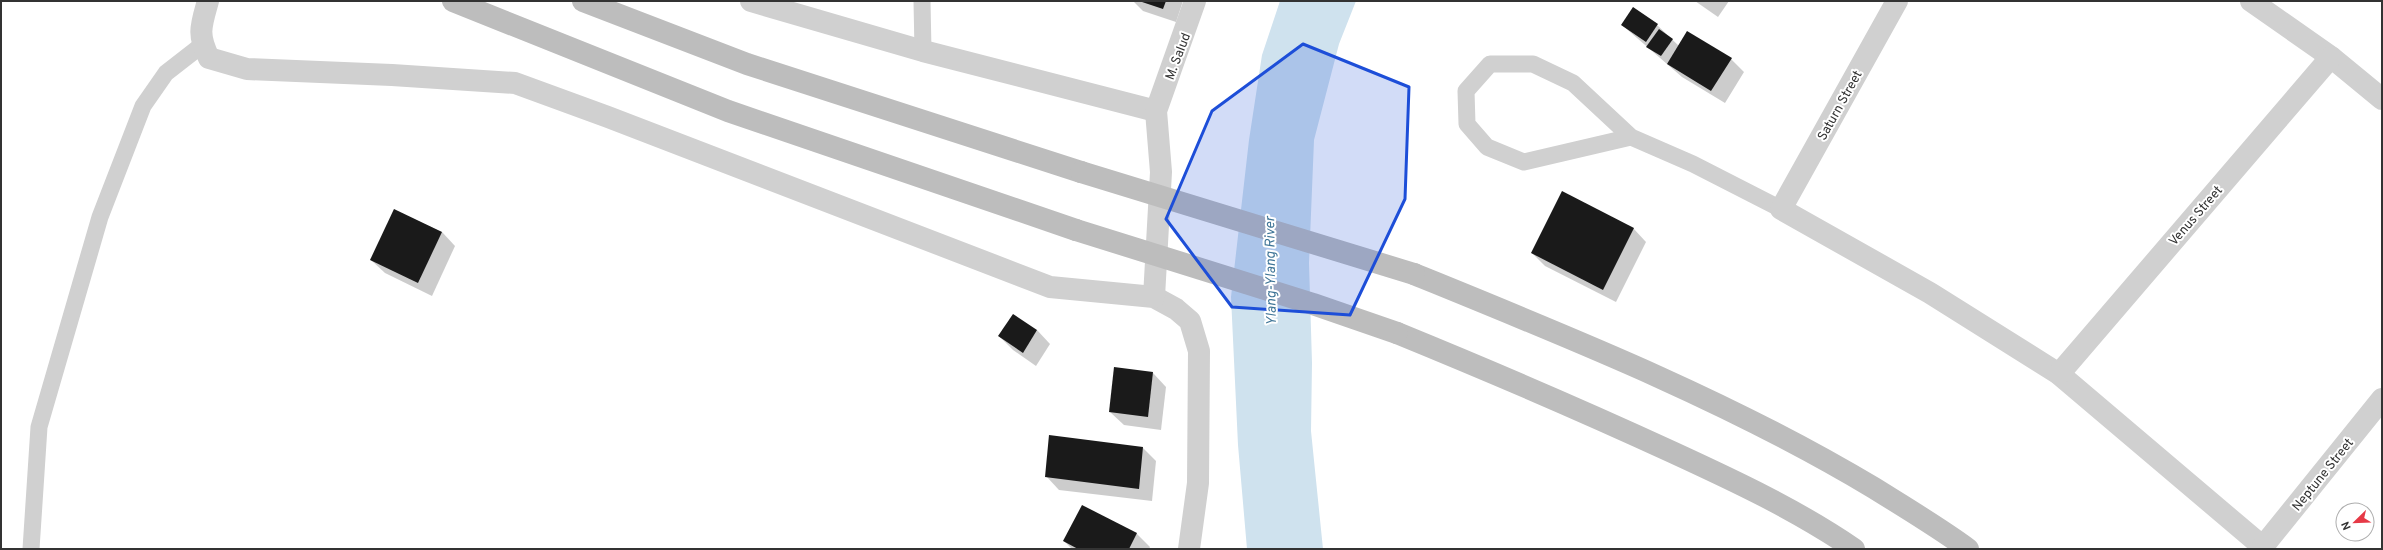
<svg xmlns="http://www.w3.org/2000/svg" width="2383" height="550" viewBox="0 0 2383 550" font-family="Overpass,sans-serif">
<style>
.water{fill:#cfe2ee}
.shadow{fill:#0003}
.building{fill:#1a1a1a}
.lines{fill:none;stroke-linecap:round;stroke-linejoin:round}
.service{stroke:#d0d0d0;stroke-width:17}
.minor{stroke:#d0d0d0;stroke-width:22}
.tertiary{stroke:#d0d0d0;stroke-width:22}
.secondary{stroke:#bdbdbd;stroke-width:22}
.secondary-bridge{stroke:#bdbdbd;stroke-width:22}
.marked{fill:#1d4ed8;fill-opacity:0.2;stroke:#1d4ed8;stroke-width:3;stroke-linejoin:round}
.labels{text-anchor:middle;stroke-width:4;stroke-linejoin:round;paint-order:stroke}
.street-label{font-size:13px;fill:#333;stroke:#fff}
.water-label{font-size:14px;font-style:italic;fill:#3f7597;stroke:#fff}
</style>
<rect width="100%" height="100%" fill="#fff"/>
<polygon class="water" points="1280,1 1356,1 1339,44 1314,140 1309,263 1312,363 1311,431 1323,549 1247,549 1238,445 1231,297 1249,140 1262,55"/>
<g class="shadow">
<polygon points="1133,1 1183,1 1176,22 1143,11"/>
<polygon points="1695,1 1729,1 1718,17"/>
<polygon points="1622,25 1657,25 1679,46 1731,59 1744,72 1725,103 1682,77"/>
<polygon points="394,210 442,232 455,246 432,296 385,273 371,260"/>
<polygon points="1633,228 1646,242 1616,302 1545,266 1532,253"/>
<polygon points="1037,330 1050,344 1036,366 1013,350 999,336"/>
<polygon points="1115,368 1153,373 1166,387 1161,430 1124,425 1110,412"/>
<polygon points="1050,436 1143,448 1156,461 1152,501 1059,490 1046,476"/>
<polygon points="1082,506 1137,534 1150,547 1149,549 1072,549 1064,541"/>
</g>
<g class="building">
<polygon points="1139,1 1166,1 1163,9"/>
<polygon points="1633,7 1658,24 1646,42 1621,25"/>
<polygon points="1659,29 1673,39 1661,56 1646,47"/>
<polygon points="1687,31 1732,58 1711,91 1667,64"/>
<polygon points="1562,191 1634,228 1603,290 1531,253"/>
<polygon points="394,209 442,232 418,283 370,260"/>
<polygon points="1013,314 1037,330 1023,353 998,336"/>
<polygon points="1114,367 1153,372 1148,417 1109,412"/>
<polygon points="1049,435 1143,447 1139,489 1045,477"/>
<polygon points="1082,505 1137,533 1129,549 1078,549 1063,541"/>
</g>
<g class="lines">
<g class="service">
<polyline points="922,1 923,51"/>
<polyline points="1631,137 1524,162 1487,147 1467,124 1466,91 1490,64 1533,64 1573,83 1631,137 1693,164 1781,209"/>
<polyline points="31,549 39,427 100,217 143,106 166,73 202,45"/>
</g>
<g class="minor">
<polyline points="1897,1 1781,209 1930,293 2059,374 2263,547"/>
<polyline points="2251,1 2331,57 2382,99"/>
<polyline points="2059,374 2331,57"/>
</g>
<g class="tertiary">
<path d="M208,1C201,26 197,34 209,58L247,69L392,75L515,83L608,117L1050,287L1154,297L1176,309L1190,321L1199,351L1198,483L1189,549"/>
<polyline points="751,1 923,51 1156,111"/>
<polyline points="1154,297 1161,172 1156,111 1195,1"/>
<polyline points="2261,549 2382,399"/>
</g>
<g class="secondary">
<polyline points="453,1 728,111 1076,230"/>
<polyline points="583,1 747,64 1081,172"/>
<path d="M1414,274C1571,338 1729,401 1874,488C1906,508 1938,527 1968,549"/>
<path d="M1397,333C1490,371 1581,410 1672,452C1735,481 1797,510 1854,549"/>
</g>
<g class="secondary-bridge">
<polyline points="1081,172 1414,274"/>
<polyline points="1076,230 1313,304 1397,333"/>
</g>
</g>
<path class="marked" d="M1303,44L1409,87L1405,199L1350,315L1232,307L1166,219L1212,111Z"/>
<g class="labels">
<g class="street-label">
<text transform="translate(1177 56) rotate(-69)" y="5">M. Salud</text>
<text transform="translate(1839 105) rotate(-61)" y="5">Saturn Street</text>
<text transform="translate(2195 215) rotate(-49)" y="5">Venus Street</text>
<text transform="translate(2322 474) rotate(-51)" y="5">Neptune Street</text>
</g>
<g class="water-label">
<text transform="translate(1270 271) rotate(-91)" y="5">Ylang-Ylang River</text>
</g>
</g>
<rect width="2383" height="550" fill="none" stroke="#333333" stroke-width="4"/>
<g transform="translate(2355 522) rotate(247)"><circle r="19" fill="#ffffff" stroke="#adadad"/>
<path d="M0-3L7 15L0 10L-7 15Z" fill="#e63946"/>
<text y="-6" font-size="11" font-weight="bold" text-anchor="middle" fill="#333333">N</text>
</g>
</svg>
